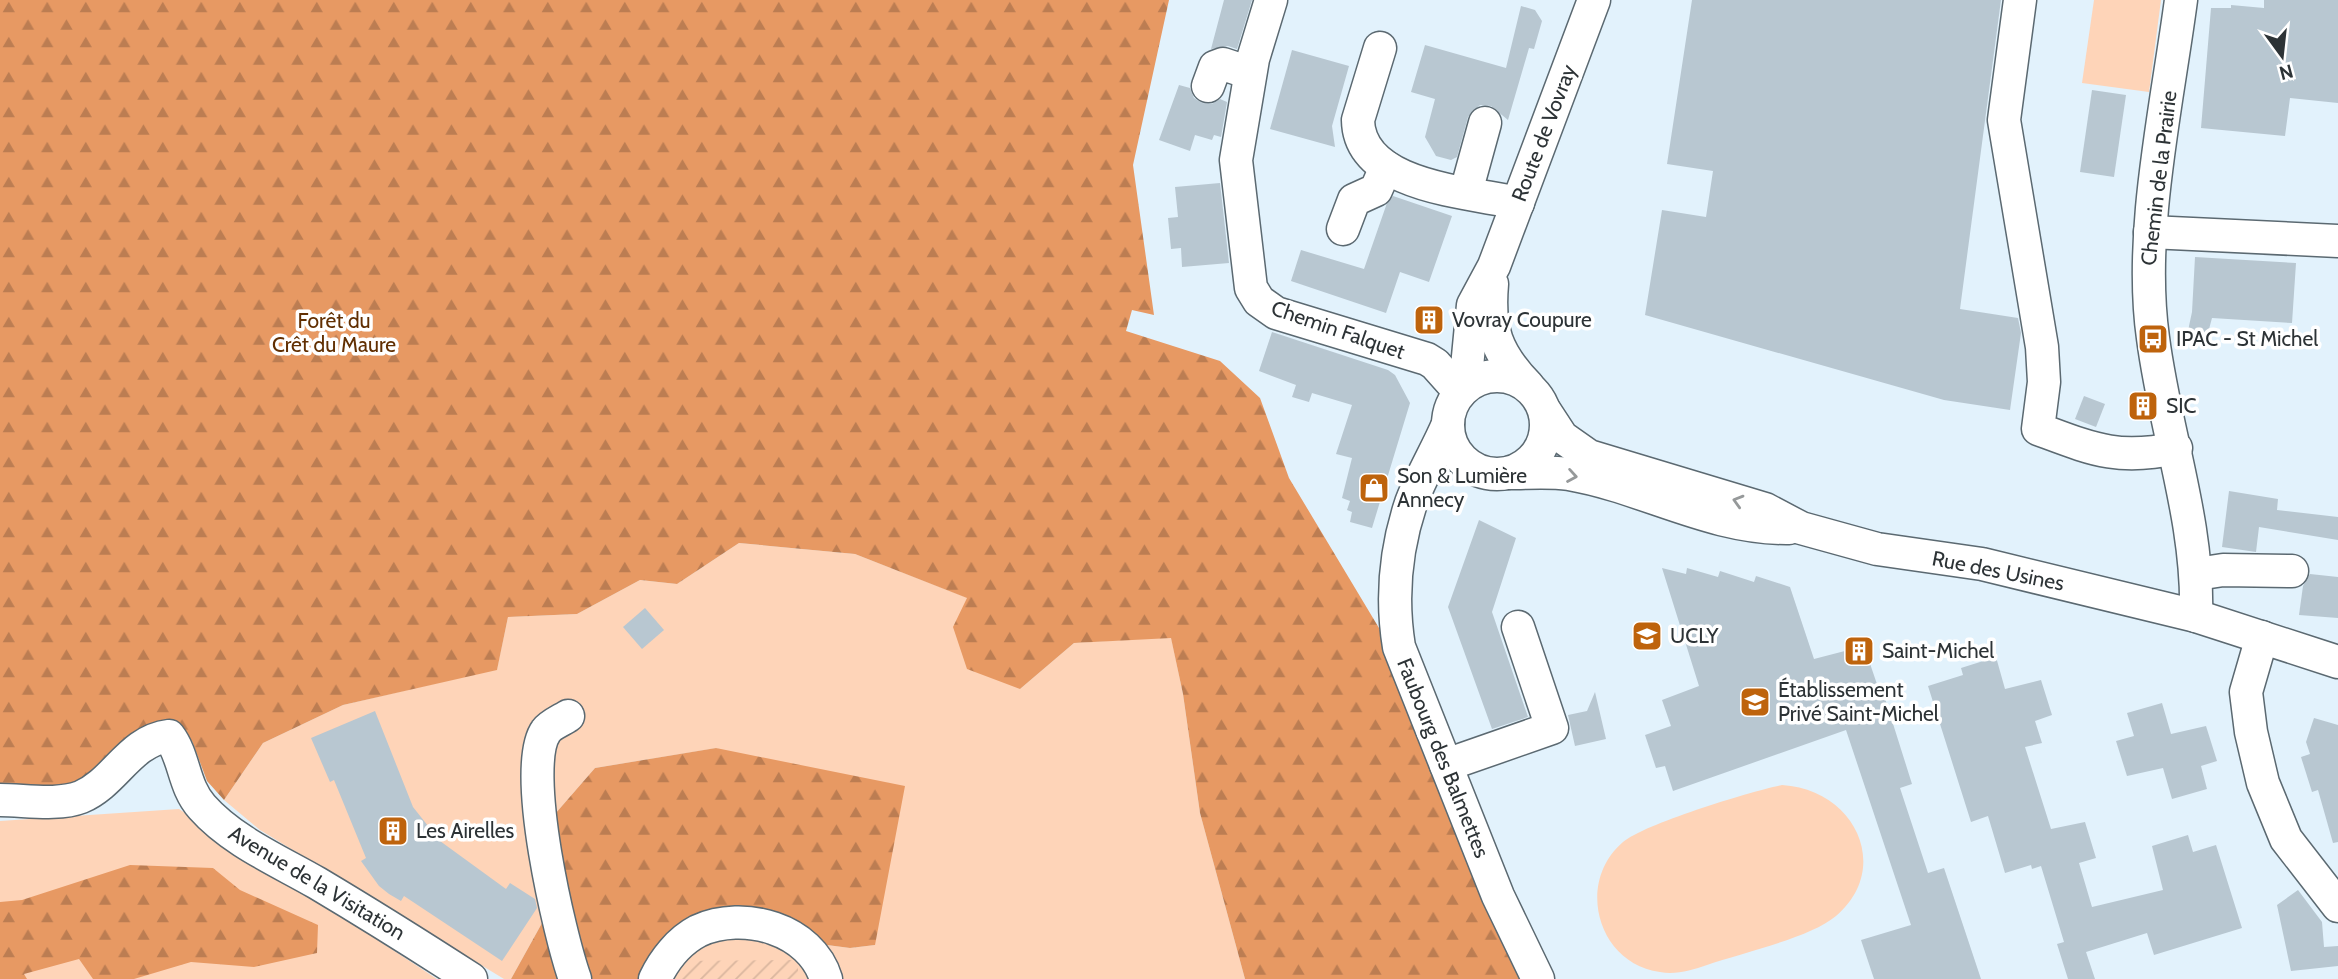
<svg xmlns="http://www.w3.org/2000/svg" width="2338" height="979" viewBox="0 0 2338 979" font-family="Cabin,sans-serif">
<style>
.grass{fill:#fed4b8}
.forest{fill:url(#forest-firs)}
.garden{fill:url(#garden-furrows)}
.building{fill:#b8c7d1}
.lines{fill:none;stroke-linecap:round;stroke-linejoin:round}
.minor-casing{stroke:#5b6971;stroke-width:35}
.minor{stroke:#fff;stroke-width:32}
.oneway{stroke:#96999a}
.labels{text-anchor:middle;stroke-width:7;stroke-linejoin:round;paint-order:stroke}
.street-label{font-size:21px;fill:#2d3336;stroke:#fff}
.poi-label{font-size:21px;fill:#2d3336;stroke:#fff;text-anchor:start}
.park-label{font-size:21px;fill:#612f02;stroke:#fff}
</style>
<defs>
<pattern id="forest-firs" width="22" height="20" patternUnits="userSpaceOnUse" patternTransform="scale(1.75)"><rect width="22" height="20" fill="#e79963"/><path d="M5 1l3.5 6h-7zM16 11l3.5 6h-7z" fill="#bc7d52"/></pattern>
<pattern id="garden-furrows" width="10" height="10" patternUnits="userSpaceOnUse" patternTransform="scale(1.75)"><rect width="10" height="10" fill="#fed4b8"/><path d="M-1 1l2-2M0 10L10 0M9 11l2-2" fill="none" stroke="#dab69f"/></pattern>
</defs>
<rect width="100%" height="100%" fill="#e2f2fc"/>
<g class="grass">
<polygon points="2094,0 2161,0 2149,92 2082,83"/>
<polygon points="739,543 855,554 968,598 1020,689 1074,643 1171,637 1183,694 1200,813 1245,979 651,979 658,954 728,932 850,948 875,945 717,748 595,768 555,814 562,887 511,979 504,979 260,830 224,800 263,743 343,705 497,669 508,617 577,614 640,580 677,584"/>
<path d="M1782,785C1854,789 1893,867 1836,916C1810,938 1741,953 1707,965C1692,970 1676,975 1660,972C1598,964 1575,883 1623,842C1644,824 1751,791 1782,785Z"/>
<polygon points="179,809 437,979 0,979 0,821"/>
</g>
<g class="forest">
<polygon points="0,0 1169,0 1133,165 1154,315 1132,310 1126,331 1220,361 1260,398 1289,478 1379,628 1525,979 1245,979 1200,813 1183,694 1171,638 1074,643 1020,689 967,669 953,627 967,598 855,554 739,543 677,584 640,580 577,614 508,617 497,670 343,705 263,743 224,800 207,781 192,741 173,721 63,794 0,798"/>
<polygon points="716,748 905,786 875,945 850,948 727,932 679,937 651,979 511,979 562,887 555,814 595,768"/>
<polygon points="130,865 213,868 240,890 318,925 317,953 254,967 191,962 134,979 93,979 79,959 24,974 27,979 0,979 0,902 22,900"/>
</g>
<polygon class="garden" points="798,960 798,979 674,979 674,961"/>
<g class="building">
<polygon points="1224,0 1252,0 1237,49 1228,46 1211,49"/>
<polygon points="1692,0 2001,0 1960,309 2018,318 2021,333 2010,410 1944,400 1645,315 1662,210 1706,217 1713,171 1667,164"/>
<polygon points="2264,0 2338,0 2338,103 2290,98 2285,136 2201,128 2211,8 2231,8 2231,5 2264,8"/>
<polygon points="1521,6 1535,10 1542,21 1534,49 1529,48 1508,120 1491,106 1480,105 1468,117 1457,157 1451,160 1436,156 1425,137 1435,99 1411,92 1425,45 1506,68"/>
<polygon points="1292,50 1349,66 1332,126 1335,147 1270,129"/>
<polygon points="1179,85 1190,88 1194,98 1202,103 1212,104 1220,99 1227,102 1221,137 1214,135 1212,140 1195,135 1190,151 1159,140"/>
<polygon points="2092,90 2126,95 2114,177 2080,172"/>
<polygon points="1220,183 1229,263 1182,267 1181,248 1171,249 1168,218 1178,217 1175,187"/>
<polygon points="1393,196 1452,216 1429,282 1400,272 1386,313 1291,281 1301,250 1364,269 1387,203"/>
<polygon points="2195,257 2296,263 2292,323 2212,318 2205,344 2186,340 2192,312"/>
<polygon points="1272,332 1388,370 1395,375 1410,403 1372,528 1350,522 1352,512 1347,510 1350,501 1342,498 1352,458 1336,454 1352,405 1312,393 1309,402 1292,397 1296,385 1259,371"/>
<polygon points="2084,396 2105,404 2096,427 2075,419"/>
<polygon points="2229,491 2278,499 2277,510 2338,517 2338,540 2259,527 2256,552 2222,547"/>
<polygon points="1479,520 1516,538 1492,612 1528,717 1492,729 1448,607"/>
<polygon points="1662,568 1686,574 1687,568 1718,577 1720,571 1754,582 1756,576 1790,587 1814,659 1864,646 1880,693 1883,692 1912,784 1900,788 1928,873 1944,868 1981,979 1874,979 1861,940 1911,925 1846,730 1673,791 1665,766 1656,768 1645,735 1671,726 1662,700 1699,686"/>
<polygon points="2310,574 2338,577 2338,618 2299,615 2303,586"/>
<polygon points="645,608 664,630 642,649 623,627"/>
<polygon points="1996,657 2005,689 2041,680 2052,715 2035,721 2042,743 2025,747 2051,829 2085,822 2096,858 2079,863 2092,907 2163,890 2152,846 2188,835 2193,852 2216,845 2242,928 2154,955 2147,933 2086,952 2095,979 2068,979 2057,944 2064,942 2041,866 2032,869 2031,865 2005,873 1988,816 1971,822 1928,686 1963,675 1961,668"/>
<polygon points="1595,692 1606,739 1575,746 1568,715 1587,711"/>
<polygon points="2162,703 2171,734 2206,726 2217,761 2201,766 2207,789 2172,799 2163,768 2127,776 2116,741 2134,736 2127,713"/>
<polygon points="375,711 413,807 440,841 506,889 510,883 535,899 537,908 502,961 404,896 401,901 389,894 379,886 361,861 366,858 334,780 330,782 311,738"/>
<polygon points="2314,718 2338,725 2338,842 2333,843 2318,790 2312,792 2301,757 2310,754 2306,742"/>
<polygon points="2298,890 2322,922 2324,947 2338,946 2338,966 2291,971 2277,905"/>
</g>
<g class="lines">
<g class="minor-casing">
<g id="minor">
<polyline points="1271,0 1253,59 1236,160 1251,288 1259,301 1276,313 1427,359 1435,364 1460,392"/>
<path d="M2020,0L2004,120L2042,347L2044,382L2038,429C2092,449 2118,461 2176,448"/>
<path d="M2181,0C2167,106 2138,233 2153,338C2165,432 2199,521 2196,616"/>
<path d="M1380,48L1358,120C1359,187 1469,192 1518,203"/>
<polyline points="1208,86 1215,67 1223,64 1250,73"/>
<polyline points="1466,192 1485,123"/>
<polyline points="1343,229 1354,200 1376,190 1386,167"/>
<polyline points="2150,232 2338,241"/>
<path d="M1492,284C1488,329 1496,353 1528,386"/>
<circle cx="1497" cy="425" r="49"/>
<polyline points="1460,392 1467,367 1473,305 1494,266 1594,0"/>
<polyline points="1545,411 1562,437 1589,456 1765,509 1801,528 1877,549 1982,564 2196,616 2338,662"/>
<path d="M1448,424C1437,450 1420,478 1411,503C1395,551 1391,598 1399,647L1498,896L1538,979"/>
<path d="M1509,473C1529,473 1549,471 1569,474C1644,487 1711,529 1789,528"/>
<polyline points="2197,574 2223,570 2292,571"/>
<polyline points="2262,637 2246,692 2251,732 2263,783 2286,839 2338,906"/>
<path d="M568,716C562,720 550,725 546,731C520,767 560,937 575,979"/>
<polyline points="1446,765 1552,728 1518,627"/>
<path d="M0,800C25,800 58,806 81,797C116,782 129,741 169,736C185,757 183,786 202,807C232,841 279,861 317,883C369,914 420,946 471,979"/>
<path d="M655,979C664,960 679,941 698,931C744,910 811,929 826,979"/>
</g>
</g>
<use href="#minor" class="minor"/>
</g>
<defs><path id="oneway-chevron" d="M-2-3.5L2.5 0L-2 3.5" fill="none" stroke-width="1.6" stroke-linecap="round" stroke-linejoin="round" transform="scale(1.75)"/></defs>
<g class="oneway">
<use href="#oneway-chevron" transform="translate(1572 476) rotate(10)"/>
<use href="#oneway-chevron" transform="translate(1738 501) rotate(-164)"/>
</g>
<defs>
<g id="building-square" transform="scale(1.575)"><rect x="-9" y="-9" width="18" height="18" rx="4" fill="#be630c" stroke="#fff"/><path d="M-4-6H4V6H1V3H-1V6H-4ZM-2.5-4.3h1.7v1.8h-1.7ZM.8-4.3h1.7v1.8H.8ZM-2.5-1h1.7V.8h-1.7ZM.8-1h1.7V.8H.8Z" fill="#fff"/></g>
<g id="bus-square" transform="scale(1.575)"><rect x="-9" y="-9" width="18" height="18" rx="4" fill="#be630c" stroke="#fff"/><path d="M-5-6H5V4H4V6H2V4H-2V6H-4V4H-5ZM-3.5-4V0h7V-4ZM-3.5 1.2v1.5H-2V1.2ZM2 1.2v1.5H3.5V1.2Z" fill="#fff"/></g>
<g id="shop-square" transform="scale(1.575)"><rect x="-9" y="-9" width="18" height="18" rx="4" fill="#be630c" stroke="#fff"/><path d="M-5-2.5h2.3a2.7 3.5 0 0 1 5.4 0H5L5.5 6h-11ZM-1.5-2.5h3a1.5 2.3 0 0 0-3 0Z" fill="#fff"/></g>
<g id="university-square" transform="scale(1.575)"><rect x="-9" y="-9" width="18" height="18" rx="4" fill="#be630c" stroke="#fff"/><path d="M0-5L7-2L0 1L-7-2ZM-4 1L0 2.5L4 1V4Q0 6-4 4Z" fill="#fff"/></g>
<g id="school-square" transform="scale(1.575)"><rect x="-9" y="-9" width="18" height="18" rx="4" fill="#be630c" stroke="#fff"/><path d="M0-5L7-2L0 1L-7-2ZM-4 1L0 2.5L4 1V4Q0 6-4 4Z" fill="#fff"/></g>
</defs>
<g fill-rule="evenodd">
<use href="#building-square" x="1429" y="320"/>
<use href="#bus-square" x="2153" y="339"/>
<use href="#building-square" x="2143" y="406"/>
<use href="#shop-square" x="1374" y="488"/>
<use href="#university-square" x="1647" y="636"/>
<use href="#building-square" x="1859" y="651"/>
<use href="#school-square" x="1755" y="702"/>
<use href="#building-square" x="393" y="831"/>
</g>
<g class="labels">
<g class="street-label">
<text transform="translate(1544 133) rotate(-69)" y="7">Route de Vovray</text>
<text transform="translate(2159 178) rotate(-83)" y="7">Chemin de la Prairie</text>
<text transform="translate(1338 330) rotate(19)" y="7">Chemin Falquet</text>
<text transform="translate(1998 571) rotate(11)" y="7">Rue des Usines</text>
<text transform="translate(1443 758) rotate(68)" y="7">Faubourg des Balmettes</text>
<text transform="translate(317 883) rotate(31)" y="7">Avenue de la Visitation</text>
</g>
<g class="poi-label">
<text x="1452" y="327">Vovray Coupure</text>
<text x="2176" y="346">IPAC - St Michel</text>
<text x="2166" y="413">SIC</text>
<text x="1397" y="483">Son &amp; Lumière<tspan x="1397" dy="24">Annecy</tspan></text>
<text x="1670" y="643">UCLY</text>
<text x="1882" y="658">Saint-Michel</text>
<text x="1778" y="697">Établissement<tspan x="1778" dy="24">Privé Saint-Michel</tspan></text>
<text x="416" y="838">Les Airelles</text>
</g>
<g class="park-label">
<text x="334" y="328">Forêt du<tspan x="334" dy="24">Crêt du Maure</tspan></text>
</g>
</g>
<g transform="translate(2282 56) rotate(165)" stroke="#ffffff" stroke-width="5" paint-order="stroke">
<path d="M0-5L12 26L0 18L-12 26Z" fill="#2d3336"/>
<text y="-10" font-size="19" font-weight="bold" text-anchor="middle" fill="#2d3336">N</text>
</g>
</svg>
